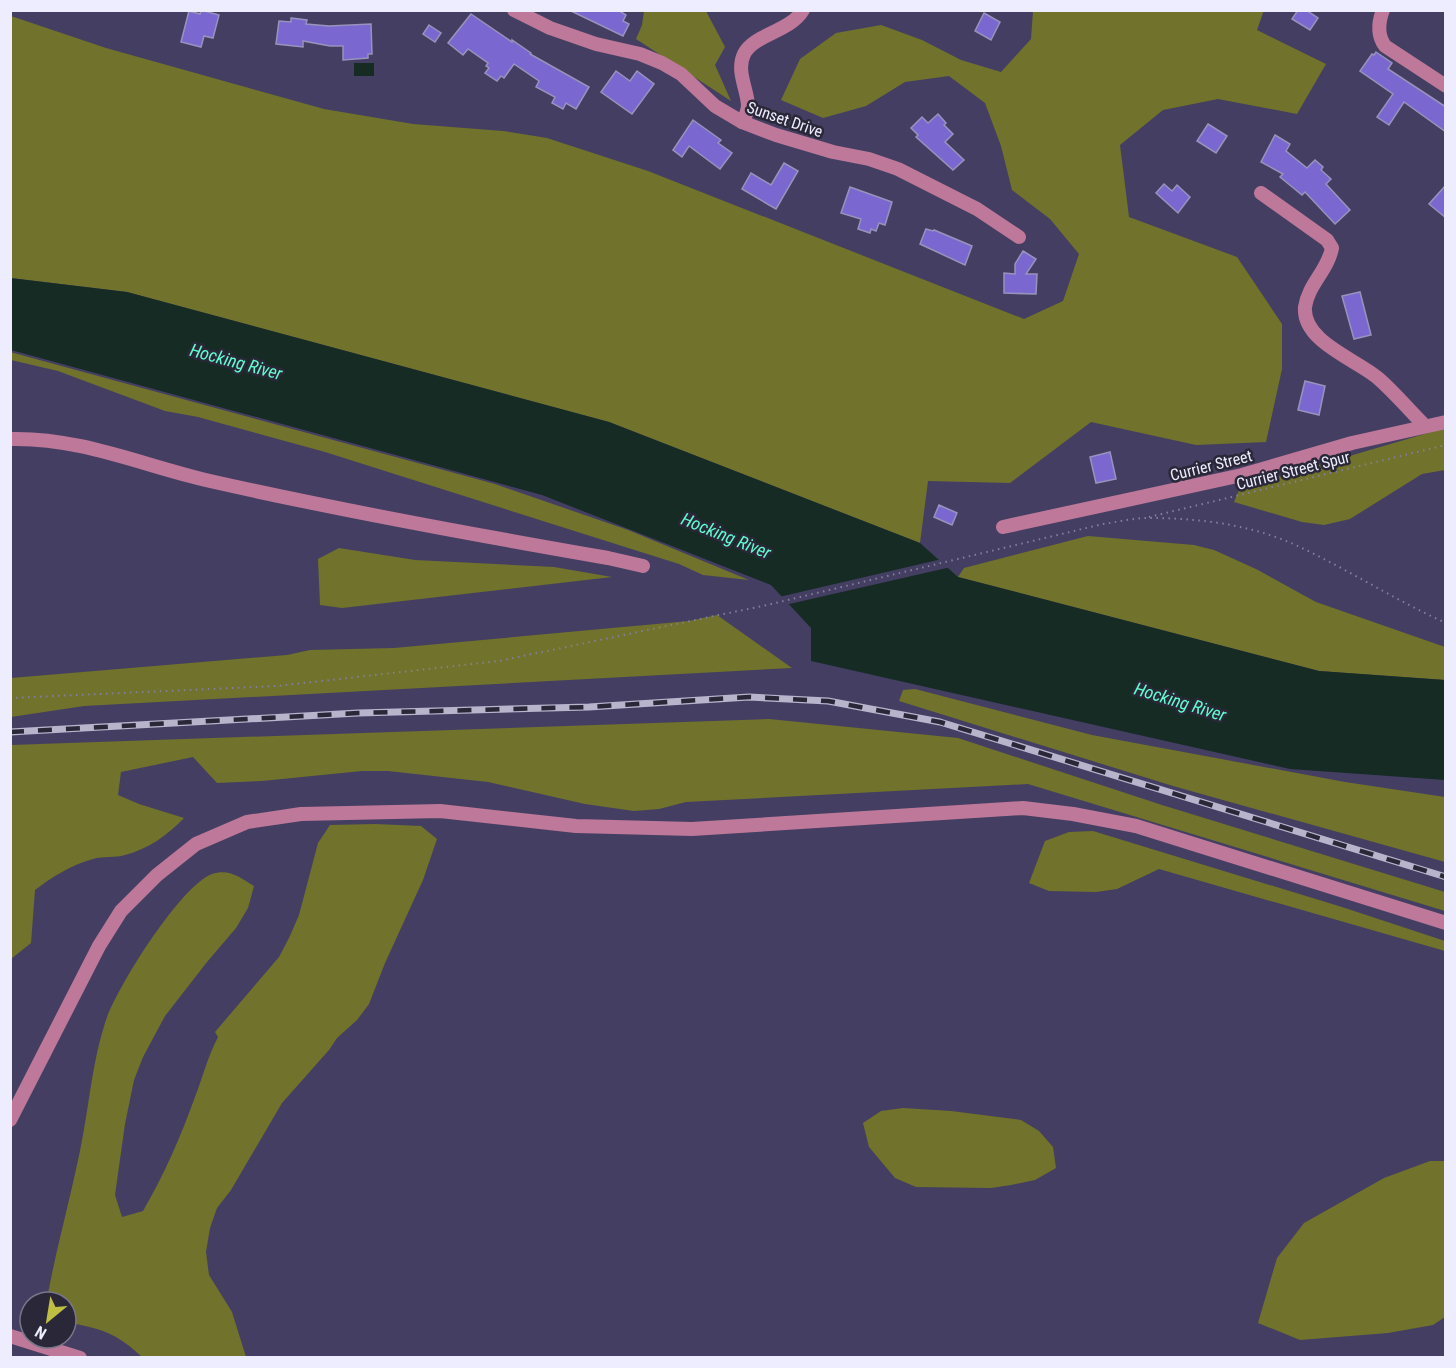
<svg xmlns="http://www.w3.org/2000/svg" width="1456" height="1368" viewBox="0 0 1456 1368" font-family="'Roboto Condensed',sans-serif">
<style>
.forest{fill:#71722b}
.water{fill:#152b24}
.pier{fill:#443f62}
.building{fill:#7b67d0;stroke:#9893bc;stroke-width:1.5}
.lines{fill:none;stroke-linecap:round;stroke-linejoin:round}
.path{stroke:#83809c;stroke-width:2;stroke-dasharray:1.5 4.5;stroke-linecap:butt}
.minor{stroke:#be789a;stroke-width:14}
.rail-casing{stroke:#b7b4cc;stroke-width:7}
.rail{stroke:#2a2838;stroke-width:4.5;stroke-dasharray:14;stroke-linecap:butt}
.labels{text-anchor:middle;stroke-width:5;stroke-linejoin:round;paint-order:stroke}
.street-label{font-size:16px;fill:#eeedff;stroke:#2a2838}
.water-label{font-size:18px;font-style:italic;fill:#5ffdce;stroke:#2a2838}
</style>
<rect width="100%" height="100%" fill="#443f62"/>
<g class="forest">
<polygon points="1264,10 1257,30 1326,64 1297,114 1218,99 1163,110 1120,145 1129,217 1237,257 1282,324 1282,369 1266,442 1196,445 1091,422 1010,483 928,481 920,543 609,422 127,292 11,278 11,16 106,48 324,109 413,124 503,131 547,138 648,171 1024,319 1063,301 1079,254 1050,219 1012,190 1001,146 985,103 949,76 905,82 866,106 823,118 781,100 800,59 836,33 881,25 922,40 961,60 1001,72 1031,39 1033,11"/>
<polygon points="644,11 706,11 725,47 715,65 731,101 636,39 642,25"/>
<polygon points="10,352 495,484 628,530 749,580 703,575 679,564 325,452 198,417 165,411 58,371 11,360"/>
<polygon points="1445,428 1445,470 1422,474 1350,519 1324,525 1302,522 1234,502 1240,488"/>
<polygon points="1088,536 1194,545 1214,550 1256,569 1316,602 1445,647 1445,680 1319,671 958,577 964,568"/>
<polygon points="339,548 415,560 554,567 612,577 342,608 320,605 318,559"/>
<polygon points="717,615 792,668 84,706 11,717 11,678 287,655 310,650 394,648 689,621"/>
<polygon points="915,689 1092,735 1345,782 1445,797 1445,862 1173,786 899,701 903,690"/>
<path d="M769,719L958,738L1162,805L1445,892V911L1028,784L686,802L659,809L634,811L585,804L488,782L388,771H362L262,781L217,783L193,757L121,772L118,795L139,804L184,818C168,835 148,849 125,855C115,858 103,856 93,859C71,865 52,877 35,890L31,943L11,959V745Z"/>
<path d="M375,824L421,826L437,839L423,880L385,963L369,1004L357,1020L337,1038L329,1050L282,1103L231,1190L217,1208L210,1228L206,1252L209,1275L232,1312L246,1357H142C115,1332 102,1329 66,1322V1302H48L47,1299C57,1244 73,1190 83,1135C90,1097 93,1060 105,1023C115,990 180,886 212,874C229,868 241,878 254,886L248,908L236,928L207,962L165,1016L143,1057L134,1080L125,1124L115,1195L122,1217L143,1211C164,1175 181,1136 195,1097C203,1076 208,1056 218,1037L215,1032L279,957L289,938L299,915L318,843L330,825Z"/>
<polygon points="1093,831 1342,907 1445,941 1445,951 1159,869 1117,889 1096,892 1049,891 1029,883 1045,841 1069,832"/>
<polygon points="903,1108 951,1111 1021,1120 1039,1131 1053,1147 1056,1168 1035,1180 1011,1185 991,1188 916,1187 895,1178 869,1147 863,1123 881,1111"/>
<polygon points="1430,1161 1445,1161 1445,1317 1433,1325 1388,1333 1300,1340 1258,1323 1277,1258 1304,1223 1384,1178"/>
</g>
<g class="water">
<rect x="354" y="63" width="20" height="13"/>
<polygon points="10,278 127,292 609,422 920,543 958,577 1319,671 1445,680 1445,780 1290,769 811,661 811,628 771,585 542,495 11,350"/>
</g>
<polygon class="pier" points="942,559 951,567 785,605 779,597"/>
<g class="building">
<polygon points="201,10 219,15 213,38 204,36 201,47 181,42 189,11 200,14"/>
<polygon points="569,10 618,10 626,15 623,21 629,24 623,36"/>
<polygon points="1298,10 1306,10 1318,18 1310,30 1292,19"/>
<polygon points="984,13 1000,22 991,40 975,31"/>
<polygon points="471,14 512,42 512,40 531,53 530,54 589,87 576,109 566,103 563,109 552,103 555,97 536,87 539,81 514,64 504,78 501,76 497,81 485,73 489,68 486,66 488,63 468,49 463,55 448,43"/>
<polygon points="291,18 307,20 306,24 329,26 371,24 372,54 368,54 368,58 343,60 343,46 330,46 303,41 303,47 276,44 279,21 291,22"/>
<polygon points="429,25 441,33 435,42 423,34"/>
<polygon points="1376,52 1392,63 1388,69 1446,107 1446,132 1404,102 1389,125 1377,117 1393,94 1360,71 1372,54 1374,55"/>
<polygon points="616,71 630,81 637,71 654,84 632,114 601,92"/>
<polygon points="938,114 946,123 944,125 953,134 945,142 964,160 953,170 916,137 918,135 911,128 922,117 928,123"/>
<polygon points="693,120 721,140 718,143 732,153 720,169 689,146 682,157 673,150"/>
<polygon points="1208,124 1227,136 1216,153 1197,141"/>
<polygon points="1275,135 1290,144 1286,151 1307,168 1315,160 1323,167 1321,170 1331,179 1326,184 1350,210 1335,224 1305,192 1302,195 1280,177 1283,174 1261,162"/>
<polygon points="784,163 798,171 776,209 742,189 751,173 771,185"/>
<polygon points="1164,184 1172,191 1177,185 1190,197 1178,213 1156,193"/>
<polygon points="1446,185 1446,218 1429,204"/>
<polygon points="850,187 892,202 885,225 879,223 876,231 871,229 870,233 858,229 861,219 841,213"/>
<polygon points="926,229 933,231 934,230 972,246 965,265 920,244"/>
<polygon points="1023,251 1036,259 1026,274 1037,274 1036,294 1004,293 1004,273 1015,274 1015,264"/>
<polygon points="1360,292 1371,335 1354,339 1342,296"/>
<polygon points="1305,381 1325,386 1319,415 1298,410"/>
<polygon points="1110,452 1116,479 1096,483 1090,457"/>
<polygon points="939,505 957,513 952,525 934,517"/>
</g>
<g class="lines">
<g class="path">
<polyline points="1149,517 1446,445"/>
<path d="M10,698L277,686L499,661L767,605L1103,524C1118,522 1133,518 1148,518C1201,518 1256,525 1304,549C1352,572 1397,601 1446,623"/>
</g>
<g class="minor">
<polyline points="514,10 550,28 596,44 640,54 662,63 681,74 715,106 742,122 776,135 833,152 869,159 898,169 977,209 1019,237"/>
<path d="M1383,10C1378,23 1377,35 1385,46L1446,86"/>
<path d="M742,122C745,117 748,111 748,105C747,88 736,71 744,54C754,34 790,32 803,10"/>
<path d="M1261,193L1327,240L1332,248C1328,270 1308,285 1305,307C1302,342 1358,360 1379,379C1395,393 1409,410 1424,425"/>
<path d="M10,439C80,437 144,466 210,481C342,511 475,535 608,558L643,566"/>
<polyline points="1003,527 1242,475 1352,443 1446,422"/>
<polyline points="10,1120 99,946 121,911 157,875 196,844 247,822 301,814 440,811 576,826 692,829 1023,808 1073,814 1136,826 1446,923"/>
<polyline points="10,1336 80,1358"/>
</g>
<g class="rail-casing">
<polyline id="rail" points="10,732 358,713 589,707 749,697 828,701 940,722 1446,877"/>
</g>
<use href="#rail" class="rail"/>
</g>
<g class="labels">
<g class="street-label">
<text transform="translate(785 119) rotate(19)" y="6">Sunset Drive</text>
<text transform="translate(1211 465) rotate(-14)" y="6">Currier Street</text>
<text transform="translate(1293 470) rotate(-14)" y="6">Currier Street Spur</text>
</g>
<g class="water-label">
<text transform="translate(236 362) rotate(15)" y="6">Hocking River</text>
<text transform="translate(726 536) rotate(22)" y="6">Hocking River</text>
<text transform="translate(1180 702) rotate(17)" y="6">Hocking River</text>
</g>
</g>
<rect width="1456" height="1368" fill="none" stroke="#eeedff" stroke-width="24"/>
<g transform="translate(48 1320) rotate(210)"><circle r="28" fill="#2a2838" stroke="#787788" stroke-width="1.5"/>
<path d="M0-4.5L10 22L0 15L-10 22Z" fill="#bebf42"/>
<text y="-9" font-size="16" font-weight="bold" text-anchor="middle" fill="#eeedff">N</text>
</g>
</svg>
